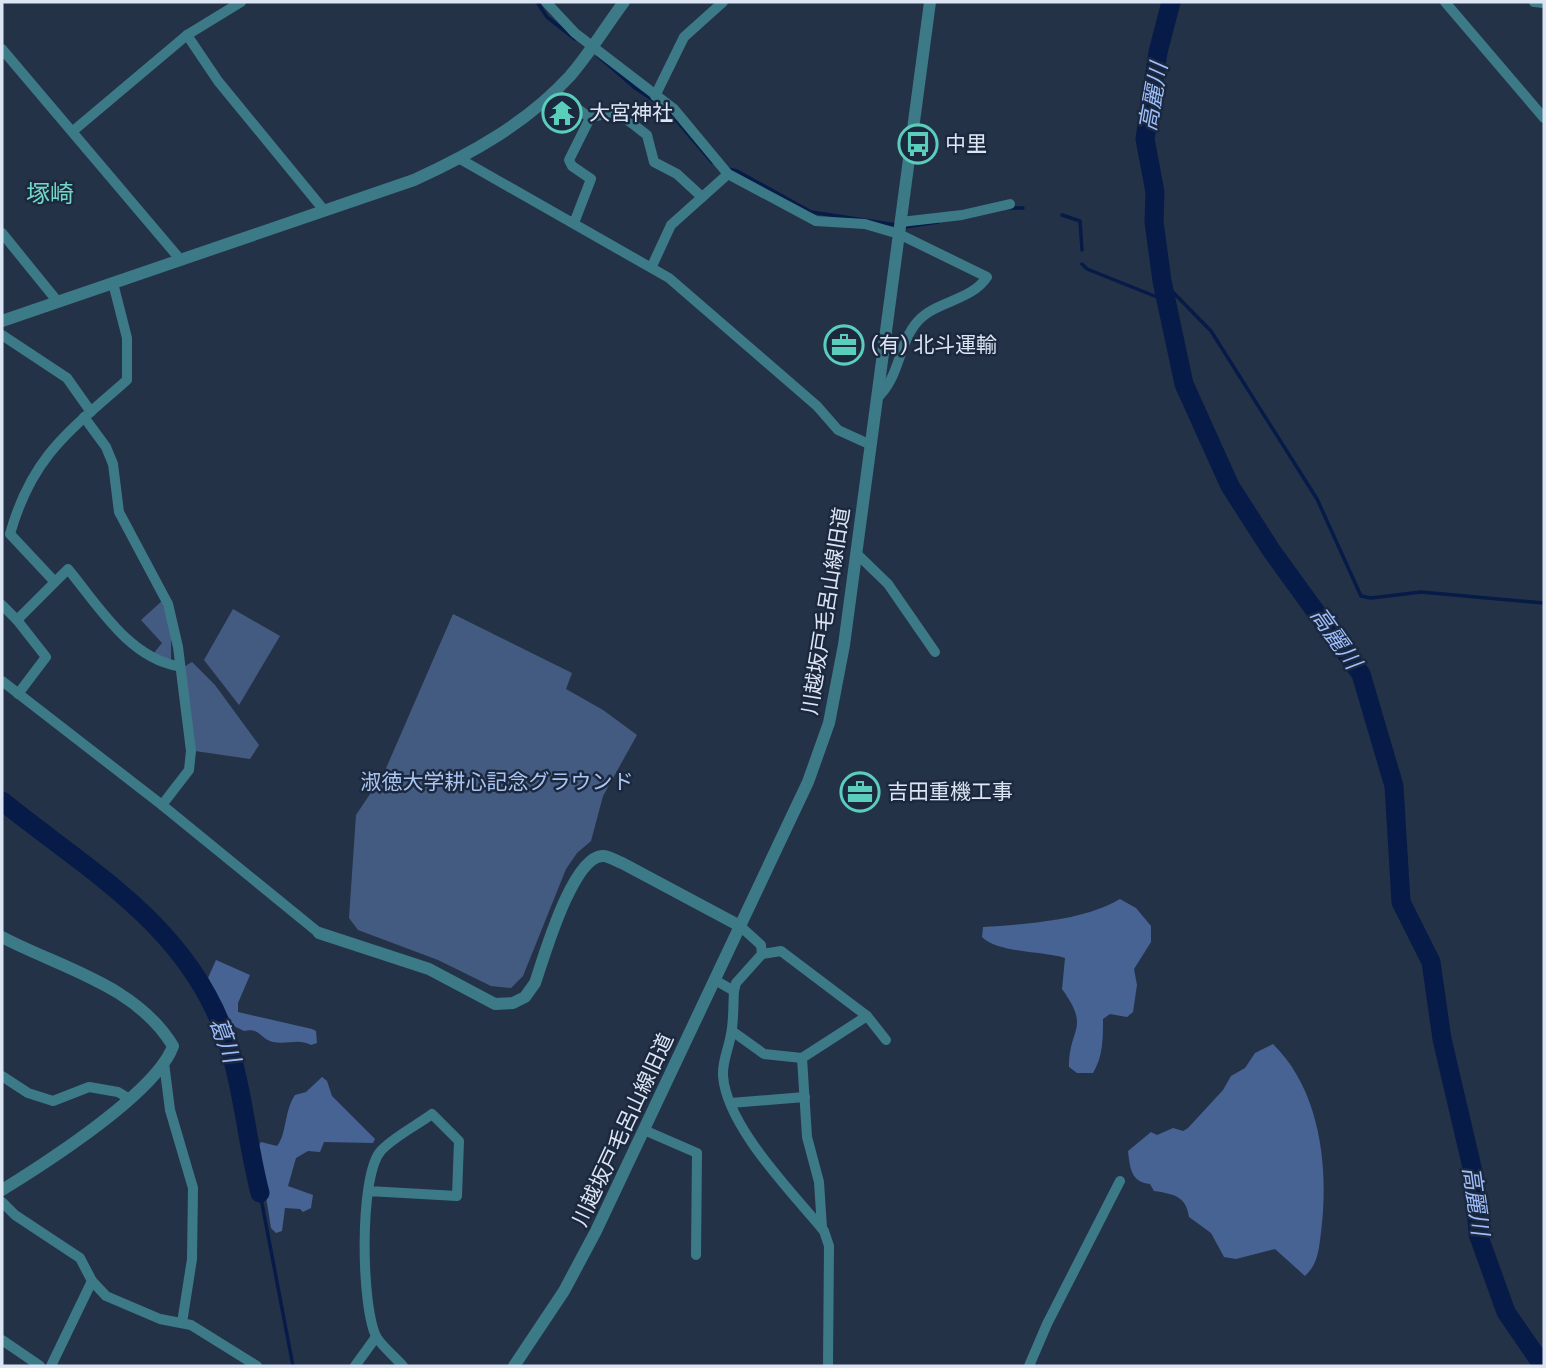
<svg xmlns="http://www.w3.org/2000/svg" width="1546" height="1368" viewBox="0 0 1546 1368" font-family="'DM Sans','Noto Sans JP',sans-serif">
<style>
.green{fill:#445b81}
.forest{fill:#466394}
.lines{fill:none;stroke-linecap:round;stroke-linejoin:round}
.stream{stroke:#061b47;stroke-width:3.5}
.river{stroke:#061b47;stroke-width:19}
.minor{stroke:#3d7a87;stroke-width:10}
.tertiary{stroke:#3d7a87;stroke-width:12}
.labels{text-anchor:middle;stroke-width:5;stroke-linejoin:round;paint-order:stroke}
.poi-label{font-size:21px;fill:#dce5f4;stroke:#1b283e;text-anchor:start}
.street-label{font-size:21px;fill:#dce5f4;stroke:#1b283e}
.park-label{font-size:21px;fill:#aac5f2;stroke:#1b283e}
.water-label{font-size:23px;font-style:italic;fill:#9ebefb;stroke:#1b283e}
.quarter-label{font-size:24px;fill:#72d8c6;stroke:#1b283e}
</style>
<rect width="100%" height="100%" fill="#243248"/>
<g class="green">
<polygon points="162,601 171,634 171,662 154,653 162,643 141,620"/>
<polygon points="233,609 280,636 239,705 204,660"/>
<polygon points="453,614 572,673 566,689 603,710 637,735 603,796 591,841 577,853 566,869 523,976 511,988 491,986 438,960 358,930 349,918 356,815 384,773"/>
<polygon points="192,662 215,685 259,745 250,759 195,751 182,668"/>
</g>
<g class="forest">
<path d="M1120,899L1136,908L1151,926V942L1134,969L1137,985L1133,1012L1127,1017L1110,1014L1103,1019C1103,1038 1103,1057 1093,1073H1077L1069,1067C1069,1027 1091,1029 1062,989L1065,958C1042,951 998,953 982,937L983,927C1026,924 1083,921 1120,899Z"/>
<path d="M216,960L250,975L238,1003V1012L312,1029L316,1031L317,1043L311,1045C298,1038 287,1045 273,1042C260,1039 260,1027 244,1031L230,1024L208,978Z"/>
<path d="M1273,1044C1321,1091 1329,1169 1321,1232C1319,1249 1318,1264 1305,1276L1275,1249L1236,1259L1224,1257L1211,1233L1189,1217C1186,1196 1174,1194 1154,1191L1150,1184C1131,1182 1130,1168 1128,1151L1151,1132L1157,1135L1173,1128L1183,1131L1188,1128L1223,1090L1231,1076L1245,1068L1255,1053Z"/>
<path d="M322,1077L327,1081L332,1096L375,1139L373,1143L324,1142L320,1152L308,1151L296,1158L288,1186L313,1195L311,1208L303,1212L300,1209L285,1208L282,1231L276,1233L271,1228L258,1147L261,1142L277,1146C287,1134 284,1111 295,1095L306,1092Z"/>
</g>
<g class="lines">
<g class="stream">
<polyline points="537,2 547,17 575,39"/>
<polyline points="598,56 635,88 667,109 712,162"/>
<polyline points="728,169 737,171 811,212 897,225"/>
<polyline points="1011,208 1023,208"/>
<polyline points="1062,215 1080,221 1082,250"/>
<polyline points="905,227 938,222"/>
<polyline points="1082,264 1087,269 1167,301"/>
<polyline points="1162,281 1211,331 1317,499 1361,596 1371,598 1421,592 1544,603"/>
<polyline points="260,1193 293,1366"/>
</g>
<g class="river">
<polyline points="1171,2 1158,52 1145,139 1155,192 1154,222 1162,281 1184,384 1230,486 1271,550 1361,674 1394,786 1401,902 1431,962 1442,1039 1474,1176 1478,1234 1506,1312 1543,1366"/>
<path d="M2,801C86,869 184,923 224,1032C243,1084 246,1139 260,1193"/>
</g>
<g class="minor">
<path d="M546,2L575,33L674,109L728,174L816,221L865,224L899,234L987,277C971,301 936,301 918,321C898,343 900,378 877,398"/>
<polyline points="1445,2 1544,118"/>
<polyline points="1534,2 1544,3"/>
<polyline points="187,35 218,81 323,209"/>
<polyline points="2,49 179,258"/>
<path d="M554,91L590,118C620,108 624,118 647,135L654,162L677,174L702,197"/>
<polyline points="655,96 684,37 723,2"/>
<polyline points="73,131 187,35 241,2"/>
<polyline points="460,159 669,278 817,406 838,430 871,445"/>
<polyline points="901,222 962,215 1010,204"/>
<polyline points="574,223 591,179 572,166 569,160 590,118"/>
<polyline points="2,233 58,302"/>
<polyline points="652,266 671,225 728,174"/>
<polyline points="2,335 67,378 91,412"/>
<polyline points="84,417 106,447 113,464 119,512 168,604 178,647 191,751 189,770 162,805"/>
<polyline points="856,553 888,584 935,652"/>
<path d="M54,581L10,534C32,456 69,431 127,380V338L113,283"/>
<path d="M2,605L17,620L68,569C97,604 129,658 178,666"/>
<polyline points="17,620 46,657 18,694"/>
<polyline points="2,681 162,805 319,933"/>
<polyline points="740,926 761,945 762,954"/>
<path d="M715,980L734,991C733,1005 734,1020 731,1034C729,1048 722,1061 723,1076C727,1127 792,1192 824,1231L829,1246L828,1366"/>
<polyline points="734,991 736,983 762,954 781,951 867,1016 886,1040"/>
<polyline points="732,1031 764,1054 802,1058 867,1016"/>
<polyline points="802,1058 807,1137 819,1182 822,1228"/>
<polyline points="164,1063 170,1110 193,1188 192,1259 182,1323"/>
<polyline points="2,1076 28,1093 53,1101 89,1087 118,1092 128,1098"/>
<polyline points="731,1103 805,1097"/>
<polyline points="644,1130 697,1153 696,1255"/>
<path d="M368,1191L457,1196L459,1141L432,1114C419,1124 390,1139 380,1152C359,1178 361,1310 377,1338C384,1348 395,1357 403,1366"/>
<polyline points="2,1202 15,1215 80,1258 92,1281 106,1296 160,1319 191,1325 257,1366"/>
<polyline points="2,1340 40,1366"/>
<polyline points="51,1366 92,1281"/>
<polyline points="355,1366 376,1337"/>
<polyline points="1029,1366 1047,1324 1120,1181"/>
</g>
<g class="tertiary">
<path d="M2,321L414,180C471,154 527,123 570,76C590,53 606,26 624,2"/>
<path d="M319,933L429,969L495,1004L513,1003L525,997L535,983C544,957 572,858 602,856C608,855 616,861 622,863L740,926"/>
<path d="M2,937C61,968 136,985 173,1046C157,1092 44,1164 2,1190"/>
<polyline points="514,1366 564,1291 596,1231 808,782 829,723 844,645 930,2"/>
</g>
</g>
<defs>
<g id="temple-ring" transform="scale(2.0125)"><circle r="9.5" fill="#1b283e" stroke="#5bcebb" stroke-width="1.5"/><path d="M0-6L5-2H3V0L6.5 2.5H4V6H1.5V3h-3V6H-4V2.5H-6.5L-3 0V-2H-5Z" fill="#5bcebb"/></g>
<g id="bus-ring" transform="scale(2.0125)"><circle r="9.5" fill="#1b283e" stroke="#5bcebb" stroke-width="1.5"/><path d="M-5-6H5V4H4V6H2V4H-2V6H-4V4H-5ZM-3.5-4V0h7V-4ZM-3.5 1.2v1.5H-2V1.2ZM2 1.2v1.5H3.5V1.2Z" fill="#5bcebb"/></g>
<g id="office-ring" transform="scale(2.0125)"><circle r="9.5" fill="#1b283e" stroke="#5bcebb" stroke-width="1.5"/><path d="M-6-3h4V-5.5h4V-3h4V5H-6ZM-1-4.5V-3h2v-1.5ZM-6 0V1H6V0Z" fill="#5bcebb"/></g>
</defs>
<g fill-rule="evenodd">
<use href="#temple-ring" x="562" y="113"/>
<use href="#bus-ring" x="918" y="144"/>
<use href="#office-ring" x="844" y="345"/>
<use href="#office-ring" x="860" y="792"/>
</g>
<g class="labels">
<g class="poi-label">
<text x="589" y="120">大宮神社</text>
<text x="945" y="151">中里</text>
<text x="871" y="352">(有) 北斗運輸</text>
<text x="887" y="799">吉田重機工事</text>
</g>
<g class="street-label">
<text transform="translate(826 611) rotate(-81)" y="7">川越坂戸毛呂山線旧道</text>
<text transform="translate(623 1130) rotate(-65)" y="7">川越坂戸毛呂山線旧道</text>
</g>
<g class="park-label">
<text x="497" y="789">淑徳大学耕心記念グラウンド</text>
</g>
<g class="water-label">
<text transform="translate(1153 97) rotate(-80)" y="8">高麗川</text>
<text transform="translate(1336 638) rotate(55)" y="8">高麗川</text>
<text transform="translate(225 1040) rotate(70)" y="8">葛川</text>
<text transform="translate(1476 1201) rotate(82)" y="8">高麗川</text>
</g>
<g class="quarter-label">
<text x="50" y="202">塚崎</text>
</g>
</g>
<rect width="1546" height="1368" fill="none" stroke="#dce5f4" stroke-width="7"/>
</svg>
